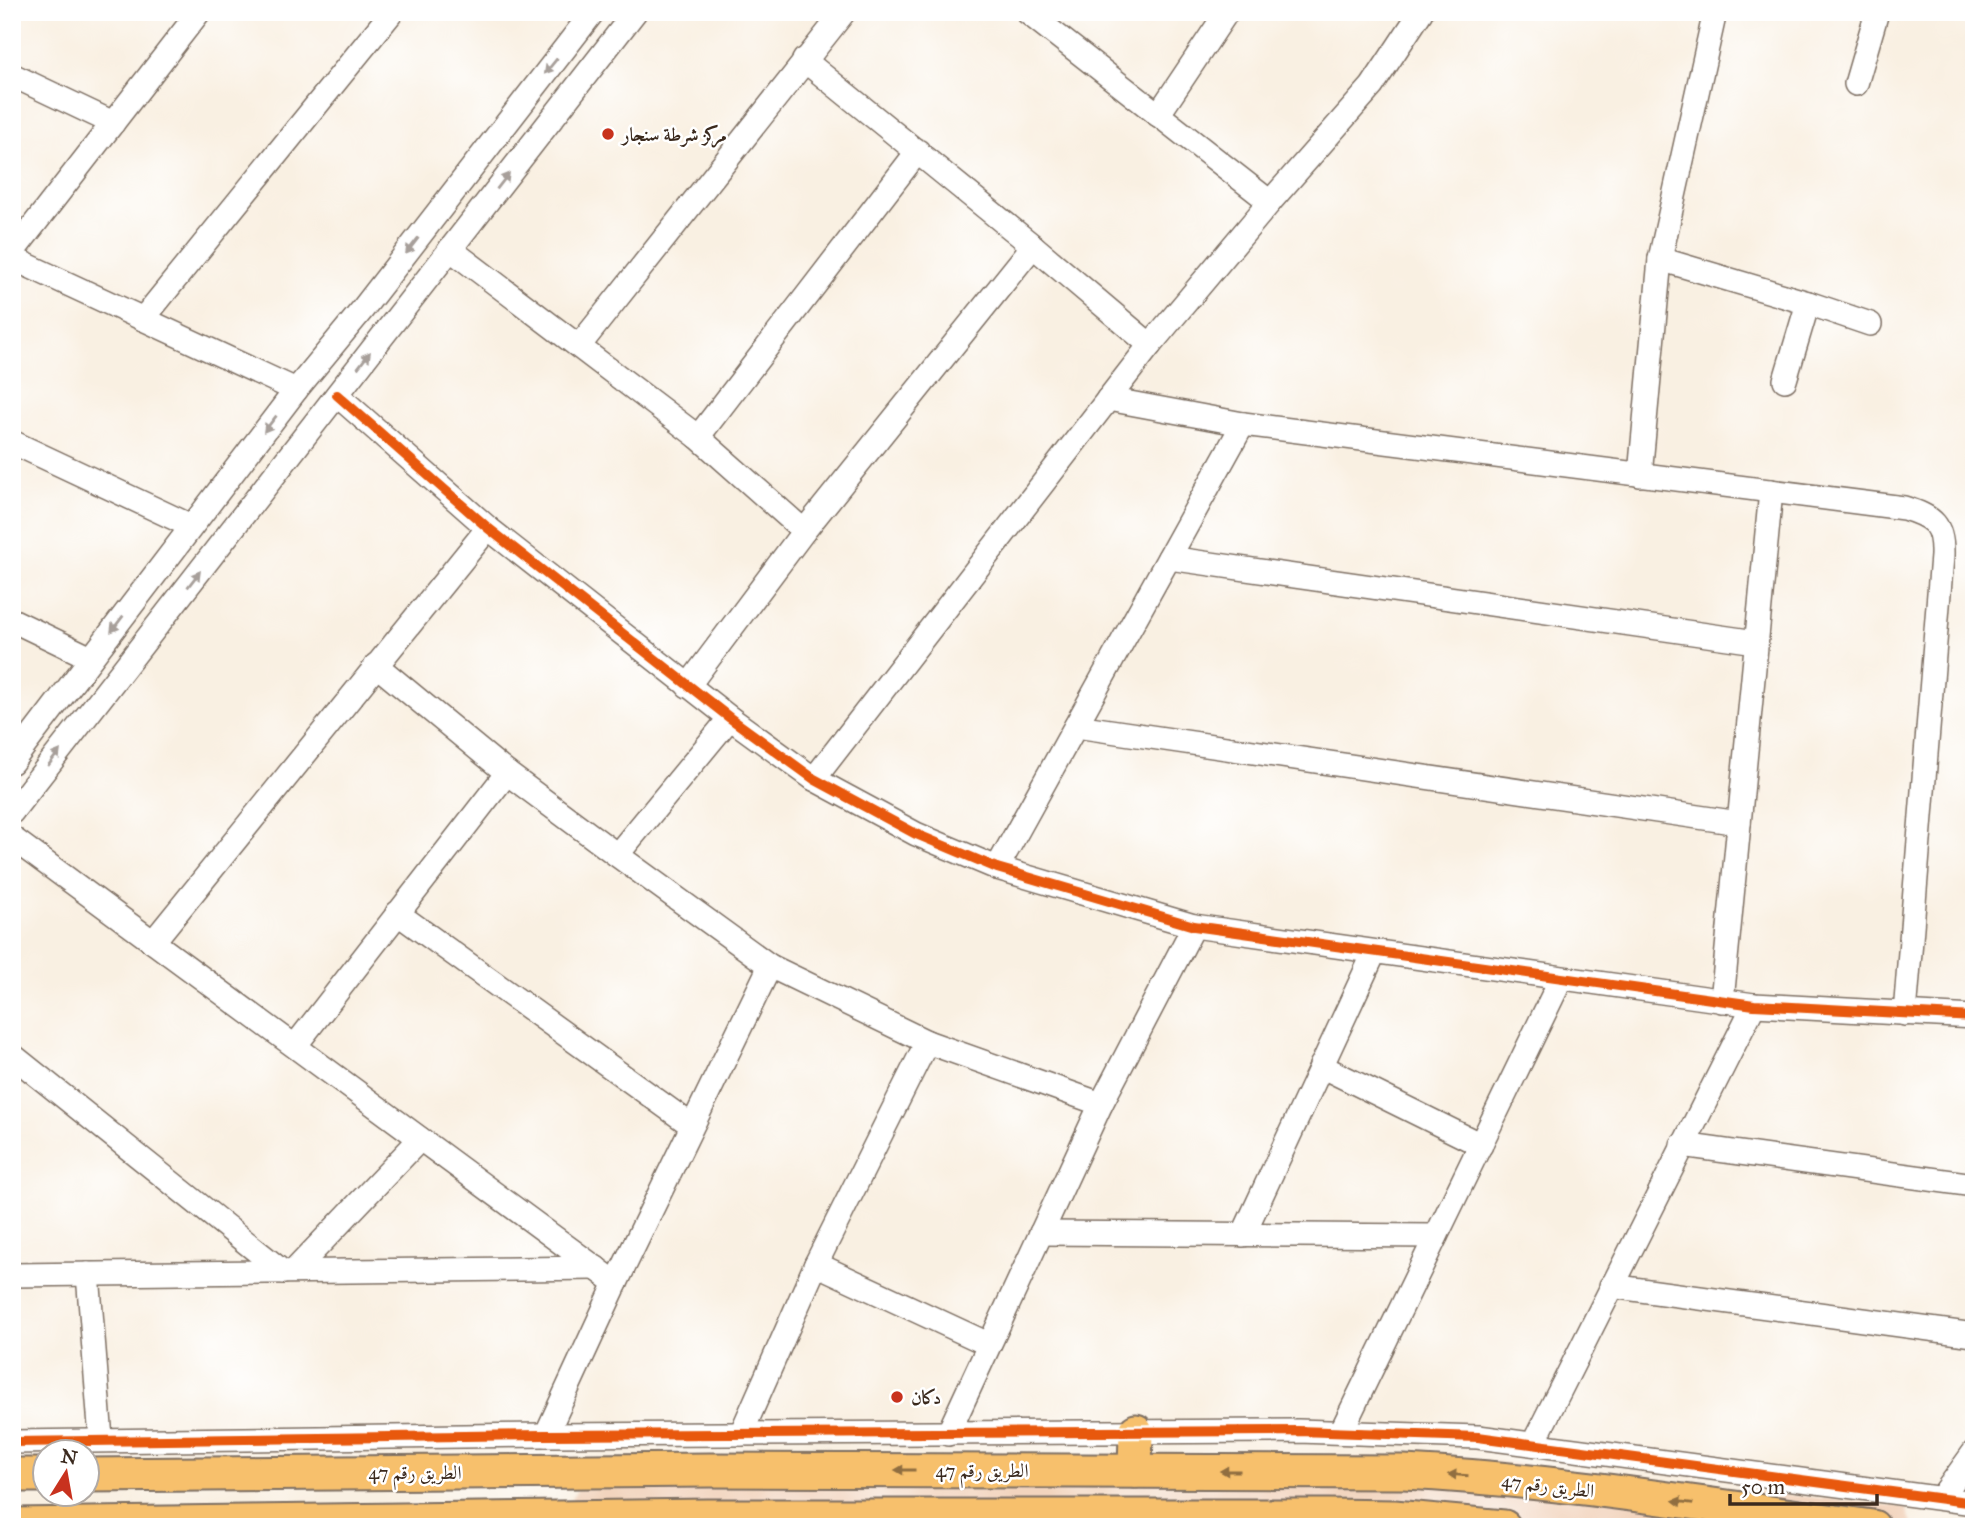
<svg xmlns="http://www.w3.org/2000/svg" width="1986" height="1539" viewBox="0 0 1986 1539" font-family="'IM FELL Great Primer',Amiri,serif">
<style>
.built{fill:#f2d4be}
.lines{fill:none;stroke-linecap:round;stroke-linejoin:round}
.minor-casing{stroke:#7e6f63;stroke-width:26}
.highway-casing{stroke:#7e6f63;stroke-width:37}
.minor{stroke:#fff;stroke-width:23}
.highway{stroke:#f7c06c;stroke-width:33}
.cycleway-casing{stroke:#fff;stroke-width:15}
.cycleway{stroke:#e8590c;stroke-width:10}
.oneway{fill:#a79f9a}
.oneway2{fill:#906e41}
.poi-dot{fill:#c8321e;stroke:#fff;stroke-width:2.5}
.labels{text-anchor:middle;stroke-width:5;stroke-linejoin:round;paint-order:stroke}
.poi-label{font-size:19px;font-weight:bold;fill:#3b2a1e;stroke:#fff;text-anchor:start}
.street-label{font-size:19px;fill:#3b2a1e;stroke:#fff}
</style>
<rect width="100%" height="100%" fill="#fff"/>
<filter id="ink" filterUnits="userSpaceOnUse"><feTurbulence type="fractalNoise" baseFrequency=".0143" numOctaves="2"/><feDisplacementMap in="SourceGraphic" scale="14" xChannelSelector="R" yChannelSelector="G"/><feConvolveMatrix kernelMatrix="1 2 1 2 8 2 1 2 1" color-interpolation-filters="sRGB"/></filter>
<filter id="wash" filterUnits="userSpaceOnUse"><feTurbulence type="fractalNoise" baseFrequency=".00686" numOctaves="4" result="noise"/><feDisplacementMap in="SourceGraphic" scale="28" xChannelSelector="R" yChannelSelector="G"/><feGaussianBlur stdDeviation="1.57" result="paint"/><feColorMatrix in="noise" values="0 0 0 0 0 0 0 0 0 0 0 0 0 0 0 0 0 1.4 0 .05"/><feComposite in="paint" operator="in"/></filter>
<g filter="url(#wash)">
<rect width="100%" height="100%" fill="#f9f0e2"/>
<polygon class="built" points="1307,1457 1500,1462 1717,1488 1906,1507 1913,1527 557,1527 589,1467"/>
</g>
<g filter="url(#ink)">
<g class="lines">
<g class="minor-casing">
<g id="minor">
<polyline points="1027,12 1270,202"/>
<polyline points="804,60 1033,246 1150,345"/>
<polyline points="12,75 113,123"/>
<polyline points="1856,84 1877,12"/>
<polyline points="1158,115 1227,12"/>
<polyline points="450,249 698,437 918,151"/>
<polyline points="12,253 199,12"/>
<polyline points="12,258 296,390"/>
<polyline points="1660,259 1808,303 1870,324"/>
<polyline points="143,319 392,12"/>
<polyline points="579,346 844,12"/>
<polyline points="1785,380 1808,303"/>
<polyline points="337,395 488,528 730,718 814,779 916,834 997,868 1194,926 1754,1005 1974,1017"/>
<path d="M1108,399L1243,424L1904,508C1934,517 1943,525 1942,556L1905,1014"/>
<polyline points="698,437 804,531"/>
<polyline points="12,442 191,526"/>
<polyline points="1640,475 1660,259 1715,12"/>
<polyline points="1169,558 1756,642"/>
<polyline points="12,620 91,658"/>
<polyline points="376,665 507,773 617,855 770,966 927,1042 1101,1104"/>
<polyline points="688,686 804,531 1033,246"/>
<polyline points="1076,726 1739,823"/>
<polyline points="12,762 296,390 362,310 593,12"/>
<polyline points="814,779 1150,345 1270,202 1372,86 1421,12"/>
<polyline points="12,812 635,12"/>
<polyline points="12,838 616,1283"/>
<polyline points="617,855 730,718"/>
<polyline points="997,868 1243,424"/>
<polyline points="397,913 691,1125"/>
<polyline points="153,942 488,528"/>
<polyline points="1722,1001 1771,491"/>
<polyline points="295,1046 507,773"/>
<polyline points="12,1055 283,1272"/>
<polyline points="1321,1066 1481,1145"/>
<polyline points="1682,1145 1974,1185"/>
<polyline points="1041,1233 1436,1236"/>
<polyline points="1243,1235 1374,953"/>
<polyline points="816,1264 988,1344"/>
<polyline points="294,1271 420,1139"/>
<polyline points="88,1274 101,1439"/>
<polyline points="12,1275 596,1268"/>
<polyline points="1611,1286 1974,1335"/>
<polyline points="1341,1432 1561,979"/>
<polyline points="741,1434 816,1264 927,1042"/>
<polyline points="948,1434 1101,1104 1194,926"/>
<polyline points="546,1435 616,1283 770,966"/>
<polyline points="12,1442 546,1435 1298,1431 1478,1437 1974,1503"/>
<polyline points="1533,1444 1754,1005"/>
<polyline points="1941,1498 1974,1452"/>
</g>
</g>
<g class="highway-casing">
<g id="highway">
<polyline points="1135,1471 1136,1431"/>
<polyline points="12,1475 46,1475"/>
<path d="M88,1475L710,1470L1404,1472C1561,1480 1717,1507 1873,1527"/>
<polyline points="12,1525 707,1516 1329,1516 1394,1517 1504,1527"/>
</g>
</g>
<use href="#minor" class="minor"/>
<use href="#highway" class="highway"/>
<g class="cycleway-casing">
<g id="cycleway">
<polyline points="337,395 488,528 730,718 814,779 916,834 997,868 1194,926 1754,1005 1974,1017"/>
<polyline points="12,1442 546,1435 1298,1431 1478,1437 1974,1503"/>
</g>
</g>
<use href="#cycleway" class="cycleway"/>
</g>
<defs><path id="oneway-solid" d="M-6-.8H1V-3.2L6.5 0L1 3.2V.8H-6Z" transform="scale(1.75)"/></defs>
<g class="oneway">
<use href="#oneway-solid" transform="translate(551 66) rotate(129)"/>
<use href="#oneway-solid" transform="translate(503 181) rotate(-52)"/>
<use href="#oneway-solid" transform="translate(412 246) rotate(128)"/>
<use href="#oneway-solid" transform="translate(364 360) rotate(-52)"/>
<use href="#oneway-solid" transform="translate(270 424) rotate(128)"/>
<use href="#oneway-solid" transform="translate(194 579) rotate(-52)"/>
<use href="#oneway-solid" transform="translate(117 624) rotate(127)"/>
<use href="#oneway-solid" transform="translate(54 758) rotate(-52)"/>
</g>
<g class="oneway2">
<use href="#oneway-solid" transform="translate(905 1470) rotate(180)"/>
<use href="#oneway-solid" transform="translate(1230 1471) rotate(-180)"/>
<use href="#oneway-solid" transform="translate(1458 1475) rotate(-176)"/>
<use href="#oneway-solid" transform="translate(1683 1502) rotate(-173)"/>
</g>
</g>
<g class="poi-dot">
<circle cx="608" cy="134" r="7"/>
<circle cx="897" cy="1397" r="7"/>
</g>
<g class="labels">
<g class="poi-label">
<text x="622" y="141">مركز شرطة سنجار</text>
<text x="911" y="1404">دكان</text>
</g>
<g class="street-label">
<text x="982" y="1477">الطريق رقم 47</text>
<text x="415" y="1479">الطريق رقم 47</text>
<text transform="translate(1548 1485) rotate(7)" y="7">الطريق رقم 47</text>
</g>
</g>
<rect width="1986" height="1539" fill="none" stroke="#fff" stroke-width="42"/>
<g transform="translate(66 1473) rotate(11)"><circle r="33" fill="#ffffff" stroke="#b1aaa5" stroke-width="2"/>
<path d="M0-5L12 26L0 18L-12 26Z" fill="#c8321e"/>
<text y="-10" font-size="19" font-weight="bold" text-anchor="middle" fill="#3b2a1e">N</text>
</g>
<path d="M1730 1494v10h147v-10" fill="none" stroke="#3b2a1e" stroke-width="3.5"/>
<text x="1741" y="1494" font-size="21" fill="#3b2a1e" stroke="#ffffff" stroke-width="5" paint-order="stroke">50 m</text>
</svg>
